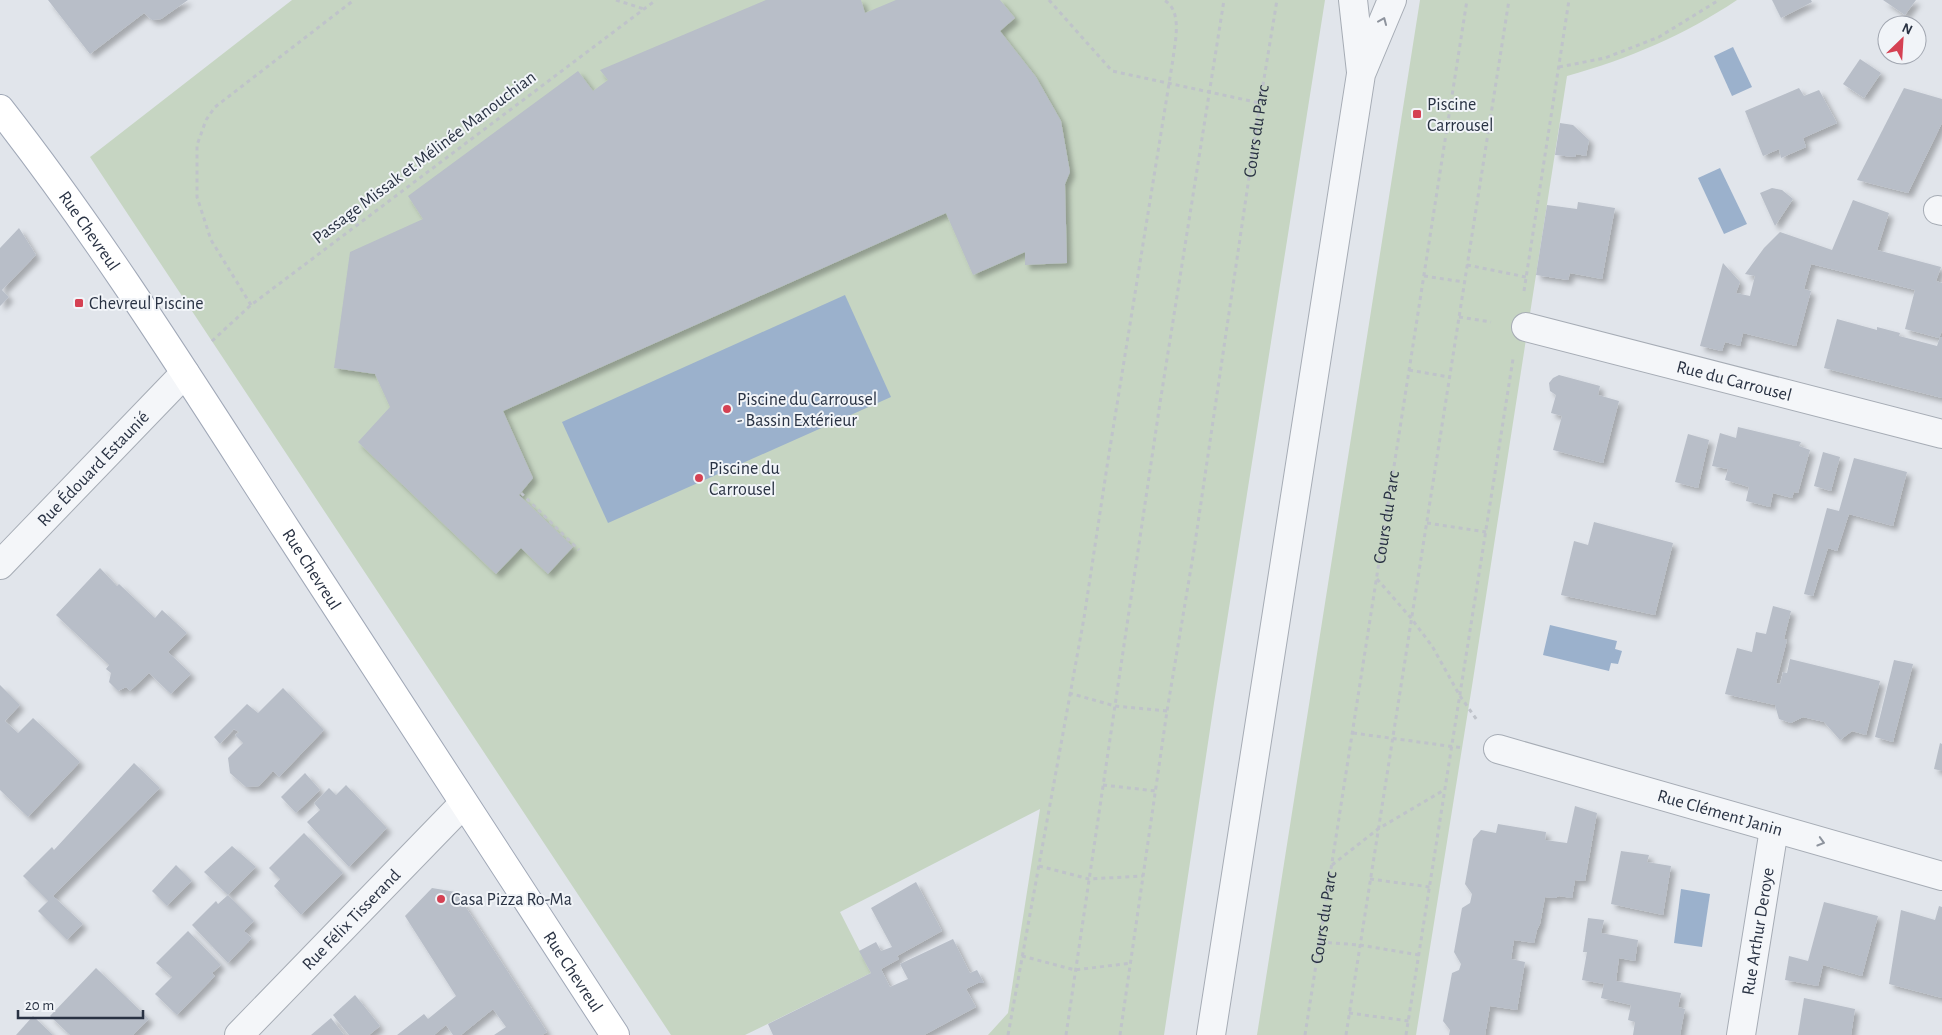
<svg xmlns="http://www.w3.org/2000/svg" width="1942" height="1035" viewBox="0 0 1942 1035" font-family="'Alegreya Sans',sans-serif">
<style>
.green{fill:#c6d5c2}
.water{fill:#9bb1cc}
.building{fill:#b8bec8;filter:url(#shadow)}
.lines{fill:none;stroke-linecap:round;stroke-linejoin:round}
.minor-casing{stroke:#a6acb5;stroke-width:30}
.primary-casing{stroke:#a0a8b7;stroke-width:30}
.path{stroke:#bfc3ca;stroke-width:3;stroke-dasharray:4 4;stroke-linecap:butt}
.minor{stroke:#f4f6f9;stroke-width:28}
.primary{stroke:#fff;stroke-width:28}
.oneway{stroke:#8e949e}
.poi-dot{fill:#d54153;stroke:#f1f4f8;stroke-width:2}
.labels{text-anchor:middle;stroke-width:4;stroke-linejoin:round;paint-order:stroke}
.poi-label{font-size:18px;fill:#293243;stroke:#f1f4f8;text-anchor:start}
.street-label{font-size:18px;fill:#293243;stroke:#f1f4f8}
</style>
<defs>
<filter id="shadow"><feDropShadow dx="4.5" dy="4.5" stdDeviation="2.5" flood-color="#0004"/></filter>
</defs>
<rect width="100%" height="100%" fill="#e1e5eb"/>
<g class="green">
<polygon points="292,0 1325,0 1214,703 1164,1035 988,1035 1008,1013 1040,809 840,912 871,973 745,1035 671,1035 90,157"/>
<path d="M1420,0H1737C1685,35 1628,59 1567,76L1472,686L1416,1035H1257Z"/>
</g>
<g class="water">
<polygon points="1733,47 1752,87 1732,96 1714,56"/>
<polygon points="1720,168 1747,224 1724,234 1698,178"/>
<polygon points="845,295 891,397 608,523 562,422"/>
<polygon points="1550,625 1617,641 1615,649 1622,651 1618,664 1611,663 1609,671 1543,655"/>
<polygon points="1681,889 1710,894 1702,947 1674,943"/>
</g>
<g class="building">
<polygon points="48,0 188,0 161,19 152,20 144,13 90,54"/>
<polygon points="766,0 861,0 865,13 896,0 1000,0 1015,18 1000,31 1036,77 1061,121 1070,172 1065,184 1067,263 1025,265 1025,252 973,275 946,213 503,411 533,478 519,495 573,547 548,574 521,548 496,574 358,442 390,407 375,374 334,368 350,252 423,219 408,196 578,71 593,91 608,80 600,70"/>
<polygon points="1772,0 1811,0 1812,2 1781,18"/>
<polygon points="1883,0 1916,0 1905,15"/>
<polygon points="1860,59 1881,73 1864,98 1843,84"/>
<polygon points="1799,88 1804,96 1819,90 1837,123 1803,138 1806,147 1781,158 1779,149 1763,156 1745,111"/>
<polygon points="1904,88 1942,99 1942,123 1908,193 1857,180"/>
<polygon points="1560,123 1573,125 1589,140 1586,156 1576,154 1575,157 1555,155"/>
<polygon points="1772,188 1782,190 1793,199 1775,226 1760,193"/>
<polygon points="1853,200 1889,213 1877,250 1941,267 1936,281 1942,283 1942,331 1939,338 1905,329 1915,290 1811,264 1804,289 1811,291 1796,346 1743,333 1740,346 1725,342 1722,351 1700,346 1723,263 1740,282 1736,293 1750,296 1755,276 1745,274 1764,248 1780,232 1832,250"/>
<polygon points="1578,202 1615,208 1602,279 1570,273 1568,280 1536,275 1547,205 1577,209"/>
<polygon points="19,228 36,255 2,290 9,297 0,306 0,248"/>
<polygon points="1837,319 1877,330 1877,327 1900,333 1899,336 1937,346 1940,337 1942,337 1942,398 1824,368"/>
<polygon points="1559,375 1600,386 1598,395 1619,401 1603,463 1553,450 1562,416 1551,413 1556,395 1550,391 1549,383 1553,378"/>
<polygon points="1738,427 1801,442 1799,446 1810,450 1798,493 1794,492 1792,498 1773,493 1770,507 1746,501 1749,487 1725,480 1728,469 1712,466 1720,433 1736,438"/>
<polygon points="1688,434 1709,440 1698,488 1675,482"/>
<polygon points="1823,452 1840,457 1831,491 1814,486"/>
<polygon points="1854,458 1907,472 1893,526 1849,514 1837,551 1828,548 1813,596 1804,594 1827,508 1839,511"/>
<polygon points="1594,522 1673,543 1655,615 1561,595 1574,541 1588,545"/>
<polygon points="100,568 117,586 119,584 155,618 162,610 187,633 168,652 191,674 171,694 149,673 130,691 126,687 118,691 109,682 111,673 106,669 109,665 56,615"/>
<polygon points="1773,606 1791,611 1784,639 1787,640 1776,683 1780,684 1783,672 1787,673 1790,659 1880,681 1866,735 1852,731 1840,740 1824,722 1803,717 1791,723 1779,719 1775,705 1725,694 1737,648 1752,652 1756,632 1766,634"/>
<polygon points="1894,660 1913,664 1893,742 1875,737"/>
<polygon points="0,685 20,705 5,721 18,733 33,718 80,762 28,817 0,790"/>
<polygon points="283,688 324,730 279,777 273,771 259,786 246,787 230,773 228,758 243,743 235,735 239,732 234,729 220,744 214,737 247,704 258,713"/>
<polygon points="1940,743 1942,744 1942,771 1934,769"/>
<polygon points="134,763 160,788 53,896 83,924 67,940 38,911 48,901 23,876 52,847 54,850"/>
<polygon points="305,773 320,790 296,813 281,797"/>
<polygon points="346,785 387,828 349,867 307,822 320,810 314,803 329,788 336,795"/>
<polygon points="1575,806 1597,813 1585,881 1575,880 1572,898 1559,896 1555,898 1545,897 1540,924 1537,930 1534,943 1514,940 1511,959 1525,962 1517,1010 1490,1006 1485,1035 1449,1035 1450,1030 1443,1021 1452,973 1459,970 1461,964 1454,952 1462,908 1470,903 1472,894 1465,884 1473,839 1481,830 1496,833 1498,824 1546,832 1545,840 1567,843"/>
<polygon points="304,833 343,873 301,915 274,886 280,879 269,868"/>
<polygon points="232,846 256,867 228,895 204,872"/>
<polygon points="1621,851 1649,855 1647,862 1671,866 1663,915 1611,904"/>
<polygon points="176,865 192,881 167,906 152,891"/>
<polygon points="916,882 942,931 897,956 899,959 881,969 890,987 908,979 900,964 953,939 970,973 977,970 984,983 978,983 966,989 976,1007 924,1035 773,1035 768,1024 871,973 859,951 876,942 881,951 892,947 871,908"/>
<polygon points="432,888 456,892 547,1032 542,1035 494,1035 506,1027 493,1009 461,1035 453,1035 446,1025 434,1035 397,1035 424,1014 428,1019 456,996 405,916"/>
<polygon points="228,895 254,921 244,931 252,938 228,963 192,925 216,901 218,904"/>
<polygon points="1824,902 1878,916 1862,976 1823,965 1818,986 1785,980 1789,956 1808,961"/>
<polygon points="1939,906 1942,907 1942,998 1889,984 1901,910 1935,920"/>
<polygon points="1588,918 1604,920 1601,933 1638,940 1635,961 1619,958 1616,981 1681,993 1678,1007 1685,1009 1680,1035 1633,1035 1635,1022 1628,1020 1631,1005 1601,998 1604,984 1582,980 1587,952 1583,952"/>
<polygon points="188,931 221,965 212,973 215,976 177,1015 155,994 172,977 156,963"/>
<polygon points="96,968 149,1019 133,1035 70,1035 50,1016"/>
<polygon points="355,995 380,1026 369,1035 349,1035 333,1015"/>
<polygon points="1804,998 1855,1009 1851,1035 1798,1035"/>
<polygon points="33,1016 53,1035 16,1035"/>
<polygon points="331,1018 344,1035 311,1035"/>
</g>
<g class="lines">
<g class="minor-casing">
<g id="minor">
<polyline points="1353,0 1361,72"/>
<polyline points="1938,210 1942,211"/>
<path id="s3" d="M1526,327L1942,434"/>
<path id="s4" d="M0,565L185,373"/>
<path id="s5" d="M1498,749L1942,876"/>
<path id="s6" d="M239,1035L463,804"/>
<polyline points="1211,1035 1361,74 1392,0"/>
<path id="s7" d="M1741,1035L1774,829"/>
</g>
</g>
<g class="primary-casing">
<g id="primary">
<path id="s8" d="M0,109C104,242 194,387 286,529C395,698 504,867 615,1035"/>
</g>
</g>
<g class="path">
<polyline points="616,0 644,9"/>
<polyline points="1049,0 1112,71 1260,103"/>
<polyline points="1559,67 1605,58 1659,37 1719,0"/>
<polyline points="1467,265 1526,277"/>
<polyline points="1424,276 1464,282"/>
<polyline points="1524,291 1569,0"/>
<polyline points="251,305 211,240 197,197 197,145 206,120 215,107 354,0"/>
<polyline points="1459,317 1491,322"/>
<polyline points="212,341 251,305 656,0"/>
<polyline points="1409,370 1449,377"/>
<polyline points="521,493 579,550"/>
<polyline points="1427,523 1486,532"/>
<polyline points="1377,579 1411,618 1432,646 1460,696 1477,720"/>
<polyline points="1069,693 1115,706 1167,711"/>
<polyline points="1353,733 1463,748"/>
<polyline points="1103,785 1156,791"/>
<polyline points="1332,865 1378,829 1444,790"/>
<polyline points="1039,866 1089,879 1143,876"/>
<polyline points="1370,879 1430,887"/>
<polyline points="1320,942 1360,945 1419,955"/>
<polyline points="1022,956 1075,970 1131,963"/>
<polyline points="1349,1013 1409,1021"/>
<path d="M1008,1035L1084,618L1108,460L1173,59C1175,41 1183,11 1164,0"/>
<polyline points="1066,1035 1160,403 1224,0"/>
<path id="s1" d="M1120,1035L1167,711L1194,550L1260,103L1277,0"/>
<path id="s2" d="M1305,1035L1467,0"/>
<polyline points="1346,1035 1509,0"/>
<polyline points="1406,1035 1513,359"/>
</g>
<use href="#minor" class="minor"/>
<use href="#primary" class="primary"/>
</g>
<defs><path id="oneway-chevron" d="M-2-3.5L2.5 0L-2 3.5" fill="none" stroke-width="1.6" stroke-linecap="round" stroke-linejoin="round" transform="scale(1.25)"/></defs>
<g class="oneway">
<use href="#oneway-chevron" transform="translate(1383 21) rotate(-67)"/>
<use href="#oneway-chevron" transform="translate(1821 842) rotate(16)"/>
</g>
<g class="poi-dot">
<rect x="1412" y="109" width="10" height="10" rx="2.5"/>
<rect x="74" y="298" width="10" height="10" rx="2.5"/>
<circle cx="727" cy="409" r="5"/>
<circle cx="699" cy="478" r="5"/>
<circle cx="441" cy="899" r="5"/>
</g>
<g class="labels">
<g class="poi-label">
<text x="1427" y="110">Piscine<tspan x="1427" dy="21">Carrousel</tspan></text>
<text x="89" y="309">Chevreul Piscine</text>
<text x="737" y="405">Piscine du Carrousel<tspan x="737" dy="21">- Bassin Extérieur</tspan></text>
<text x="709" y="474">Piscine du<tspan x="709" dy="21">Carrousel</tspan></text>
<text x="451" y="905">Casa Pizza Ro-Ma</text>
</g>
<g class="street-label">
<text dy="6" stroke="none"><textPath href="#s1" startOffset="914">Cours du Parc</textPath></text>
<text transform="translate(424 157) rotate(-37)" y="6">Passage Missak et Mélinée Manouchian</text>
<text dy="6" stroke="none"><textPath href="#s8" startOffset="151">Rue Chevreul</textPath></text>
<text dy="6" stroke="none"><textPath href="#s3" startOffset="215">Rue du Carrousel</textPath></text>
<text dy="6" stroke="none"><textPath href="#s4" startOffset="134">Rue Édouard Estaunié</textPath></text>
<text dy="6" stroke="none"><textPath href="#s2" startOffset="524">Cours du Parc</textPath></text>
<text dy="6" stroke="none"><textPath href="#s8" startOffset="556">Rue Chevreul</textPath></text>
<text dy="6" stroke="none"><textPath href="#s5" startOffset="231">Rue Clément Janin</textPath></text>
<text dy="6" stroke="none"><textPath href="#s2" startOffset="119">Cours du Parc</textPath></text>
<text dy="6" stroke="none"><textPath href="#s6" startOffset="161">Rue Félix Tisserand</textPath></text>
<text dy="6" stroke="none"><textPath href="#s7" startOffset="105">Rue Arthur Deroye</textPath></text>
<text dy="6" stroke="none"><textPath href="#s8" startOffset="1036">Rue Chevreul</textPath></text>
</g>
</g>
<g transform="translate(1902 40) rotate(25)"><circle r="24" fill="#f1f4f8" stroke="#a1a6b0"/>
<path d="M0-4L9 19L0 12L-9 19Z" fill="#d54153"/>
<text y="-8" font-size="14" font-weight="bold" text-anchor="middle" fill="#293243">N</text>
</g>
<path d="M18 1010v8h125v-8" fill="none" stroke="#293243" stroke-width="2.5"/>
<text x="25" y="1010" font-size="15" fill="#293243" stroke="#f1f4f8" stroke-width="4" paint-order="stroke">20 m</text>
</svg>
